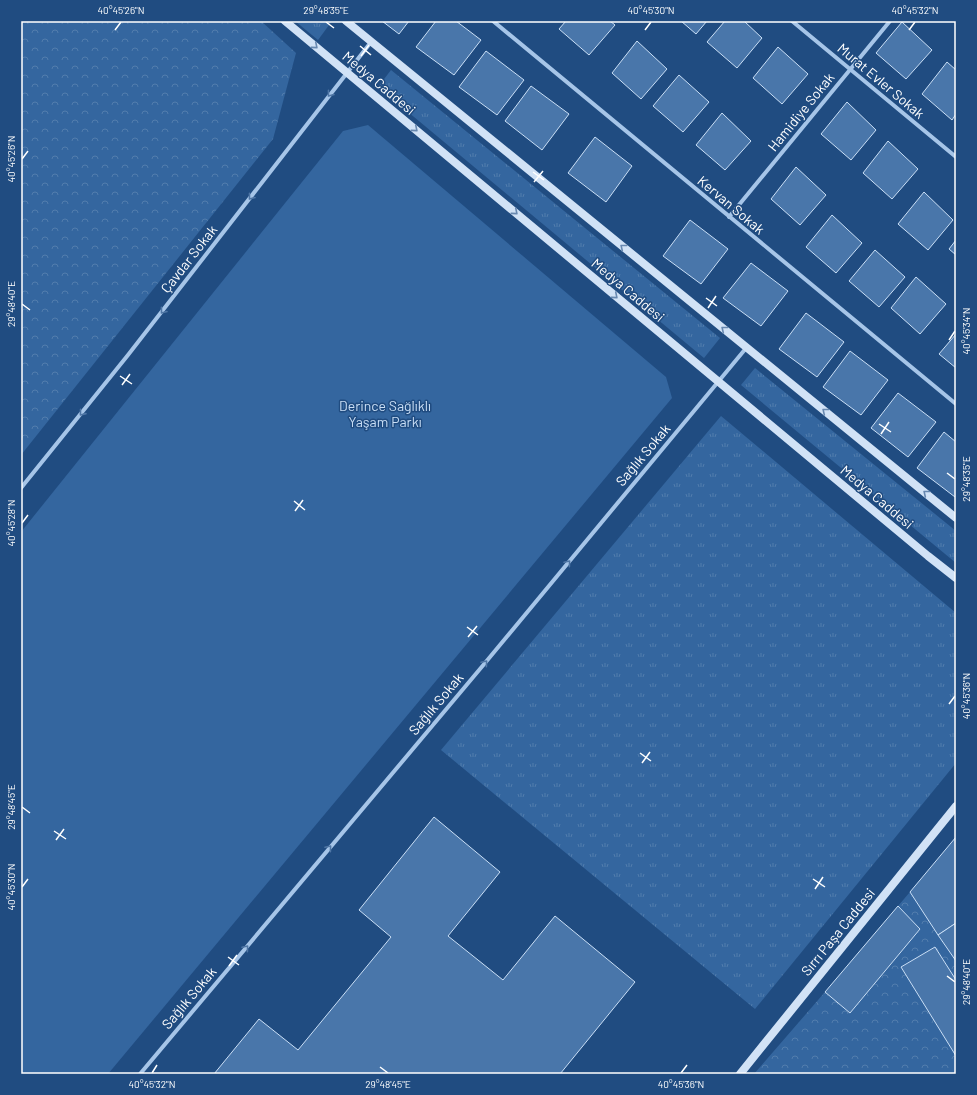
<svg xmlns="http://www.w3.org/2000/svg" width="977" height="1095" viewBox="0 0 977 1095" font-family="Barlow,sans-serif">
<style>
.grass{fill:url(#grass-tufts)}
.forest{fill:url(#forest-crowns)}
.park{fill:#34669f}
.building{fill:#4976aa;stroke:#cadff6}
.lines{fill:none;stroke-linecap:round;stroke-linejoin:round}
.street{stroke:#a6c5e8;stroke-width:4}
.secondary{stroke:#d1e2f6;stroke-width:8}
.oneway{stroke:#6788b0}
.oneway2{stroke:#4f76a5}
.ticks{fill:none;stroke:#fff;stroke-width:1.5}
.labels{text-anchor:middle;stroke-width:3;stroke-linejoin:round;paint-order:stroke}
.street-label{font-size:14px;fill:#fff;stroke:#204c81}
.park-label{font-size:14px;fill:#cadff6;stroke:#204c81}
.neatline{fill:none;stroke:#fff;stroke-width:1.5}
.ticks-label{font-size:10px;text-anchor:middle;fill:#fff}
</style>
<defs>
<pattern id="grass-tufts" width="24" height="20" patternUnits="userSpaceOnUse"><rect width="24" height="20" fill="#34669f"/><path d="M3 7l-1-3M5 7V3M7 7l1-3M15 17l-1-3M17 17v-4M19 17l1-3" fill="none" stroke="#527dad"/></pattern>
<pattern id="forest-crowns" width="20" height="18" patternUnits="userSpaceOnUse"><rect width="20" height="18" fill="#34669f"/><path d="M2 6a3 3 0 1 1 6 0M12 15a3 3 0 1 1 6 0" fill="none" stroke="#527dad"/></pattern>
</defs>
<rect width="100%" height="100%" fill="#204c81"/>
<g class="grass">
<polygon points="295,21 332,21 318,40"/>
<polygon points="391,70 720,338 704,358 378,87"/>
<polygon points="755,368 956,531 956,563 741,385"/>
<polygon points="721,416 956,613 956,763 755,1009 441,750"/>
</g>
<g class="forest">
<polygon points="21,21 261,21 296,53 273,139 21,455"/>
<polygon points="910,892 956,961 956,980 935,947 901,967 956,1056 956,1074 754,1074 825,992 850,1013 920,929 898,906"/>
</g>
<polygon class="park" points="368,125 666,377 672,398 108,1074 21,1074 21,532 343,131"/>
<g class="building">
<polygon points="382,21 409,21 399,34"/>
<polygon points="436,21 456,21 481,40 454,75 416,47"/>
<polygon points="566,21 610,21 615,25 589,55 559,29"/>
<polygon points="681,21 707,21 696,34"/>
<polygon points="725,21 744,21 762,38 737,68 707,42"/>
<polygon points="902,22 932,50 906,79 876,53"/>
<polygon points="637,41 667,69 641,99 612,73"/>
<polygon points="778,47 808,74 782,104 753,78"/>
<polygon points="486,51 524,80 497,115 459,87"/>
<polygon points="947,62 956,70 956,114 952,120 922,94"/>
<polygon points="679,75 709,102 683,132 653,106"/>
<polygon points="531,86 569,114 542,150 505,121"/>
<polygon points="847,102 876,130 851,160 821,134"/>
<polygon points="722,113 751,141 725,170 696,145"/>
<polygon points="595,137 632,166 606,202 568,173"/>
<polygon points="888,141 918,169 892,199 863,173"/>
<polygon points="796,167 826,195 800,225 771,199"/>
<polygon points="924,192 953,220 928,250 898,224"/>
<polygon points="832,215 862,243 836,273 806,247"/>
<polygon points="690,220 728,249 701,284 663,256"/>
<polygon points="956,240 956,255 949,249"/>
<polygon points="875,250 905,277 879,307 849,281"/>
<polygon points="751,263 788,291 761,326 723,298"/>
<polygon points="916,277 946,304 920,334 891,308"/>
<polygon points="806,313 844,342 817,377 779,349"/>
<polygon points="956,334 956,368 939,354"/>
<polygon points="850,351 888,380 861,415 823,387"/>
<polygon points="898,393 936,422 908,457 871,428"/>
<polygon points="944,432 956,442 956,495 955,497 917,468"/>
<polygon points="434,817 500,872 448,936 503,980 555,916 635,982 560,1074 214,1074 259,1019 298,1050 391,937 359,910"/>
<polygon points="956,837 956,923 938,935 910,892"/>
<polygon points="898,906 920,929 850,1013 825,992"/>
<polygon points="956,923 956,961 938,935"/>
<polygon points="935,947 956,980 956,1056 901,967"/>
</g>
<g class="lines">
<g class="street">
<polyline points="493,21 956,404"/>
<polyline points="792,21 956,157"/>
<polyline points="729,217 890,21"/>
<polyline points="21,488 128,355 371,42"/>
<polyline points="140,1074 485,663 747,347"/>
</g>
<g class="secondary">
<polyline points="285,21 928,556 956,578"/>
<polyline points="346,21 956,518"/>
<polyline points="740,1074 956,806"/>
</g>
</g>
<defs><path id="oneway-chevron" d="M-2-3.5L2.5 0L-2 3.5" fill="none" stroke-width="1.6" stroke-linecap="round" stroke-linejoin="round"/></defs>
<g class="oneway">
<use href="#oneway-chevron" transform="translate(315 46) rotate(40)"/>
<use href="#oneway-chevron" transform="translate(415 129) rotate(40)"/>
<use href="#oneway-chevron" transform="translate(515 212) rotate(40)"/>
<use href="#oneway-chevron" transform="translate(623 247) rotate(-141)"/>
<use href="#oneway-chevron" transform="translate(615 296) rotate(40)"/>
<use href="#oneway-chevron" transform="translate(724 329) rotate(-141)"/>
<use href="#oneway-chevron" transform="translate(825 411) rotate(-141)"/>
<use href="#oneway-chevron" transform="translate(926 493) rotate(-141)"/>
</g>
<g class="oneway2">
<use href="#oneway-chevron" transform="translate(330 94) rotate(128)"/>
<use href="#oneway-chevron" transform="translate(251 197) rotate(128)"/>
<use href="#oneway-chevron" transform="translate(163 311) rotate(128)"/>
<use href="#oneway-chevron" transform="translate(82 413) rotate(129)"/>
<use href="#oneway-chevron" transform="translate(568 563) rotate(-50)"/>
<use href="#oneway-chevron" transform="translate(485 663) rotate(-50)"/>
<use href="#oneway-chevron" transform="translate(329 848) rotate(-50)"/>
<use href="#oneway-chevron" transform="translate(246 948) rotate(-50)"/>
</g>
<path class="ticks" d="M326,22L334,28M115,30L121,22M645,30L651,22M909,30L915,22M360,46L371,55M361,56L369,45M22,159L28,151M533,172L544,180M534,182L543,171M706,298L717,306M22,304L30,310M708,308L716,296M949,340L955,331M120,376L132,384M122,385L130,374M879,424L891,432M881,434L889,422M947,473L955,479M294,501L305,510M295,511L303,500M22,523L28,515M467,627L478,635M468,637L477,626M949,704L955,696M640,753L651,761M642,763L650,752M22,807L30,813M54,831L66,839M56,840L64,829M813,879L825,887M22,887L28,879M815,889L823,877M228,957L239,965M229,966L237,955M947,976L955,982M380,1067L388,1073M152,1073L157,1065M681,1073L687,1065"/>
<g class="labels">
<g class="street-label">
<text transform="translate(881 81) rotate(40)" y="5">Murat Evler Sokak</text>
<text transform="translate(379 83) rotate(40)" y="5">Medya Caddesi</text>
<text transform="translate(801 112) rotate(-51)" y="5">Hamidiye Sokak</text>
<text transform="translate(731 205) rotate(40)" y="5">Kervan Sokak</text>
<text transform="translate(189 259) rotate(-52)" y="5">Çavdar Sokak</text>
<text transform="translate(628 290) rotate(40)" y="5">Medya Caddesi</text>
<text transform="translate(643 455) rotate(-50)" y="5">Sağlık Sokak</text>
<text transform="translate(877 497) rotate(40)" y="5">Medya Caddesi</text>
<text transform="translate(436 704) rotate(-50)" y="5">Sağlık Sokak</text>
<text transform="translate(838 932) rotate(-51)" y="5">Sırrı Paşa Caddesi</text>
<text transform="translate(189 998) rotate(-50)" y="5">Sağlık Sokak</text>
</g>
<g class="park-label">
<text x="385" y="411">Derince Sağlıklı<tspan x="385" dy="16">Yaşam Parkı</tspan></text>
</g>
</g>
<rect width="977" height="1095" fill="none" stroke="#204c81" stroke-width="44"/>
<rect x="22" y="22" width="933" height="1051" class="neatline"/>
<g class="ticks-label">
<text x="121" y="14">40°45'26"N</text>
<text x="326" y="14">29°48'35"E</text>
<text x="651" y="14">40°45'30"N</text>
<text x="915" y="14">40°45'32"N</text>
<text transform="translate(11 159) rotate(-90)" y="4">40°45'26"N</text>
<text transform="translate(11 304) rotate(-90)" y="4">29°48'40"E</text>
<text transform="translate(966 331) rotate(-90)" y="4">40°45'34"N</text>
<text transform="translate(966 479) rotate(-90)" y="4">29°48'35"E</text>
<text transform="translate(11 523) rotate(-90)" y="4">40°45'28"N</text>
<text transform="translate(966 696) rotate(-90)" y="4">40°45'36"N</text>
<text transform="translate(11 807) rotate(-90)" y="4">29°48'45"E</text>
<text transform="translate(11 887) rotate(-90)" y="4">40°45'30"N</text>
<text transform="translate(966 982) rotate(-90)" y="4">29°48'40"E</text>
<text x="152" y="1088">40°45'32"N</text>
<text x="388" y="1088">29°48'45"E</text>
<text x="681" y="1088">40°45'36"N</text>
</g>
</svg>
